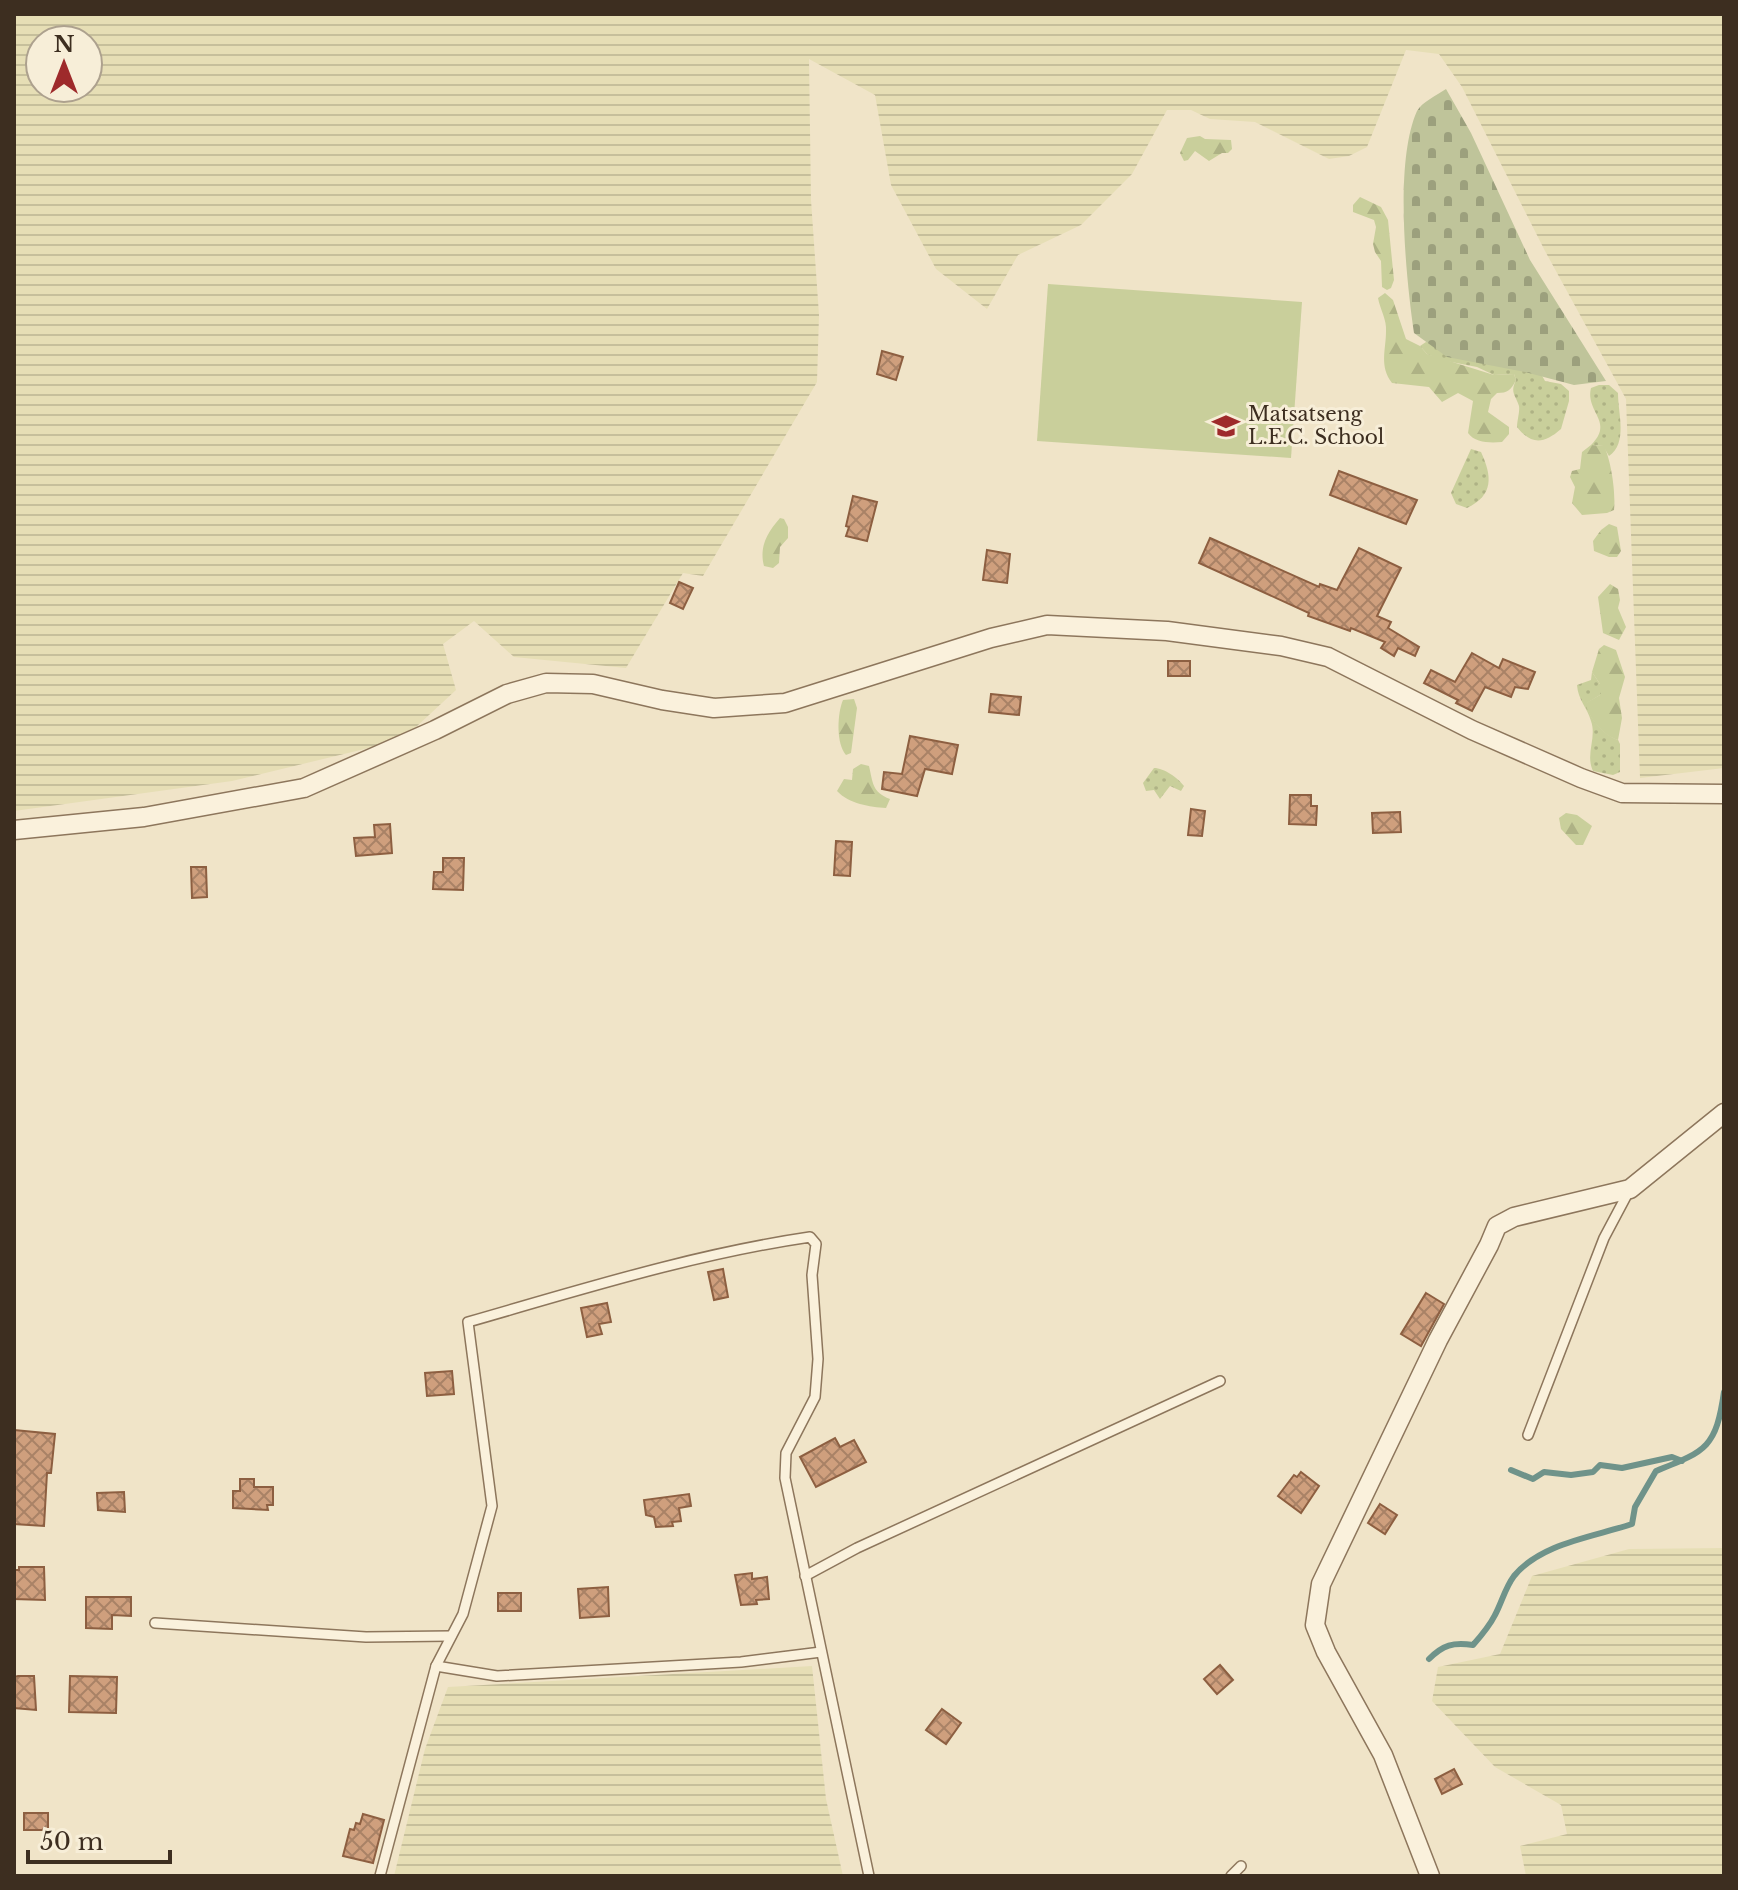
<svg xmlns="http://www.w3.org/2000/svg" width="1738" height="1890" viewBox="0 0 1738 1890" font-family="'Libre Baskerville',serif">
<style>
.farmland{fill:url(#farmland-rules);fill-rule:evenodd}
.grass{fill:url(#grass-dots)}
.forest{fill:url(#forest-firs)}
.cemetery{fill:url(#cemetery-stones)}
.garden{fill:#c9cf9b}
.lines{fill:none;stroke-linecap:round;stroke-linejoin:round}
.stream{stroke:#6f938a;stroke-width:6}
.building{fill:url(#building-cross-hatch);stroke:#8d5f41;stroke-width:2}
.lane-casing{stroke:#8d765c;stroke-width:12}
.street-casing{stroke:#8d765c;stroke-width:21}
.lane{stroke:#faf1dc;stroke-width:9}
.street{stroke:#faf1dc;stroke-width:18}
.labels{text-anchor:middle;stroke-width:6;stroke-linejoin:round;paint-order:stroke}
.poi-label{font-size:20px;fill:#3d2e20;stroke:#f7eed8;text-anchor:start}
</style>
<defs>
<pattern id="farmland-rules" width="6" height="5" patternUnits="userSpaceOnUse" patternTransform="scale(2)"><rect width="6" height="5" fill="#e6deb5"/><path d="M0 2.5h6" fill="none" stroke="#c6bf9b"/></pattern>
<pattern id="grass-dots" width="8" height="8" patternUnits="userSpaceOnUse" patternTransform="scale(2)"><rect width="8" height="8" fill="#c9cf9b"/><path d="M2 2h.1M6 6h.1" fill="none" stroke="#aeb285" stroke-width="1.8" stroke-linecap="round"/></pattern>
<pattern id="forest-firs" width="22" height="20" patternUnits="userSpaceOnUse" patternTransform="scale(2)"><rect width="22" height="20" fill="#c9cf9b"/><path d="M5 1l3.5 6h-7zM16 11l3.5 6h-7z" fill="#aeb285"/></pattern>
<pattern id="cemetery-stones" width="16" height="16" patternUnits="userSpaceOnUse" patternTransform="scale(2)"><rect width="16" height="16" fill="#bfc49a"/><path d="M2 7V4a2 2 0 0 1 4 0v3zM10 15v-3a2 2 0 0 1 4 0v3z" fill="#9ca07d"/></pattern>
<pattern id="building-cross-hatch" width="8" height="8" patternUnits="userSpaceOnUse" patternTransform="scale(2)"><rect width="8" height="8" fill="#cf9f7d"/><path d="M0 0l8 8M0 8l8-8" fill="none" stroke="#a98266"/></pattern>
</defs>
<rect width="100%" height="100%" fill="#f0e4c8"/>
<g class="farmland">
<path d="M14,14H1724V768L1640,778L1626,399L1545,251L1462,87L1439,54L1406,50L1367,147L1349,156L1329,159L1255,122L1210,119L1191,110H1167L1132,174L1081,225L1018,255L987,309L936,269L891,185L875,95L809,59L811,200L819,315L817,382L703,576L683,573L626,668L514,657L474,621L443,644L456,690L402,740L232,781L14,811ZM40,40H88V88H40Z"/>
<polygon points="1724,1548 1724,1876 1526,1876 1520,1846 1567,1834 1561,1805 1495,1767 1432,1701 1438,1667 1500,1654 1532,1576 1629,1549"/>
<polygon points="812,1666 826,1799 843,1876 394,1876 425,1749 448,1687"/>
</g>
<g class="grass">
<path d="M1426,342L1540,372L1545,381L1561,384L1569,391V401L1561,429C1544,444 1531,445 1517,427C1517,421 1520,411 1519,406C1515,394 1510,393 1516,380L1514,374L1494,375L1477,367L1441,360L1427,354L1420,346Z"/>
<path d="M1599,385H1609L1618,393C1618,414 1628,443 1609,456L1603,446L1591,445C1615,422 1585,412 1591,388Z"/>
<path d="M1471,449L1481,452C1492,476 1494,495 1467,508L1456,504L1451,493Z"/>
<path d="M1592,672L1600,684V695L1587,703C1587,717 1605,736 1618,740L1620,744V772L1613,775L1593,771C1585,754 1597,738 1591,721C1587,707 1578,700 1577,685L1591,680Z"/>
<path d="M1154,768C1164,768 1178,778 1184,786L1181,791L1170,786L1160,799L1154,790L1146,791L1143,783Z"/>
</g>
<g class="forest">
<polygon points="1200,136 1205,139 1231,140 1232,149 1228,153 1222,153 1209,161 1195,151 1188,160 1184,161 1180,153 1187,138"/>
<polygon points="1360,197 1381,207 1388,220 1394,280 1391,288 1387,290 1382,287 1381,261 1375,252 1373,244 1376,227 1374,220 1353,212 1353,205"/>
<path d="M1385,293L1393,300L1406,339L1420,346L1427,354L1494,375L1514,374L1516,380C1511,390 1508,393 1497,393L1491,399L1488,412L1509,427V434L1502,442C1490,443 1475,443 1468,433L1473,401L1458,393L1442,402L1429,387L1392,383C1379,366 1386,350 1386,331C1387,320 1380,309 1378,298Z"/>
<path d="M1591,445L1604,446C1611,460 1616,493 1614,510L1607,513L1582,515L1572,503L1575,487L1570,477L1572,471L1580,469L1582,452Z"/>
<path d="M780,518L784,519L788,527V538L780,547L779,563L773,568L764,566C759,547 767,533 780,518Z"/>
<polygon points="1609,524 1617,527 1621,551 1617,557 1609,557 1594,551 1593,541 1601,530"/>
<polygon points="1610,584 1618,589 1620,600 1618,608 1626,627 1619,640 1603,633 1598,597"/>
<path d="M1604,645L1616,650L1625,677L1619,698L1622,718L1618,740C1605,737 1587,717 1586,703L1600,695V684L1592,672L1599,649Z"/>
<path d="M854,699L857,708L851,753L846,755C836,744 837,714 843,700Z"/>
<path d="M861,764L869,766C873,783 872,792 890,799L886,808C870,807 849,804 837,791L844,779L852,780L853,769Z"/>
<polygon points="1566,813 1577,815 1592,826 1583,845 1576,845 1561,829 1559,818"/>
</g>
<path class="cemetery" d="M1446,89L1471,133L1530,260L1606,381L1574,385L1525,372L1447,357L1414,333C1406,278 1394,162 1417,111C1422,102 1437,95 1446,89Z"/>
<polygon class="garden" points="1048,284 1302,302 1291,458 1037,441"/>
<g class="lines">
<g class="stream">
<polyline points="1511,1470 1533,1479 1544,1472 1571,1475 1593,1472 1600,1465 1622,1468 1672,1457 1682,1461"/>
<path d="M1429,1659C1443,1645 1453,1642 1473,1645C1481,1636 1489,1627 1495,1615C1502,1602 1505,1588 1514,1576C1541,1543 1593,1537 1632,1524L1635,1507L1656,1471C1706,1451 1716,1448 1724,1392"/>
</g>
</g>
<g class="building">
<polygon points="882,351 903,357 896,380 877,374"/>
<polygon points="1339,471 1417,500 1406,524 1330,495"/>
<polygon points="853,496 877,502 867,541 846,536 849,527 846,526"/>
<polygon points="1210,538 1319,587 1320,584 1337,590 1359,548 1401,568 1377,616 1391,622 1388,628 1419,647 1415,656 1398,648 1394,656 1381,648 1385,642 1351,628 1350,631 1308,616 1309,613 1199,563"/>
<polygon points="987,550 1010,554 1007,583 983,580"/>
<polygon points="679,582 693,588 683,609 670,603"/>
<polygon points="1472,653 1499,668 1503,659 1535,672 1528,689 1515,687 1511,697 1485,687 1472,711 1456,703 1458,700 1424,683 1431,670 1455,682"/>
<rect x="1168" y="661" width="22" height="15"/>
<polygon points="991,694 1021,697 1019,715 989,712"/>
<polygon points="910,736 958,745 952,774 925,769 917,796 882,789 884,772 902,774"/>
<polygon points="1290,795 1311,795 1311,806 1317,806 1316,825 1289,824"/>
<polygon points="1191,809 1205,811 1202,836 1188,835"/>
<polygon points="1400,812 1401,832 1373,833 1372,813"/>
<polygon points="390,824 392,853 356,856 354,838 375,837 374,825"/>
<polygon points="836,841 852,842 850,876 834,875"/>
<polygon points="443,858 464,858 463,890 433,889 434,872 443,872"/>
<polygon points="191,867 206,867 207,897 192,898"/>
<polygon points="723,1269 728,1297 714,1300 708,1272"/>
<polygon points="1426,1293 1444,1304 1421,1346 1401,1334"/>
<polygon points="607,1303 611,1322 599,1324 602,1334 587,1337 581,1308"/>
<polygon points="452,1371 454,1394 427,1396 425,1373"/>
<polygon points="14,1430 55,1434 51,1473 47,1473 44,1526 14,1524"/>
<polygon points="835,1438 840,1447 854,1440 866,1462 816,1487 800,1457"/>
<polygon points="1301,1472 1319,1486 1301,1513 1278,1496 1294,1475 1297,1477"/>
<polygon points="240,1479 254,1479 254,1487 273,1487 273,1505 267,1505 268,1510 233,1508 233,1491 240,1491"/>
<polygon points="124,1492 125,1512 98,1510 97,1493"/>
<polygon points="689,1494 691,1506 679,1508 681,1521 672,1522 673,1526 656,1527 654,1517 646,1515 644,1500"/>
<polygon points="1380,1504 1397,1515 1385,1534 1368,1523"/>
<polygon points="19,1567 44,1567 45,1600 14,1599 14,1570 19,1570"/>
<polygon points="752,1573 752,1579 767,1577 769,1599 756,1600 757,1604 741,1605 735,1575"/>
<polygon points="608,1587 609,1616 580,1618 578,1589"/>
<rect x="498" y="1593" width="23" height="18"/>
<polygon points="86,1597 131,1597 131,1616 112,1615 112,1629 86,1628"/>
<polygon points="1220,1665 1233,1680 1217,1694 1204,1679"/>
<polygon points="18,1676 34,1676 36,1710 14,1708 14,1677"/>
<polygon points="70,1676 117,1677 116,1713 69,1712"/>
<polygon points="942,1709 961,1723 946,1744 926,1730"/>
<polygon points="1454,1769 1462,1784 1442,1794 1435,1779"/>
<rect x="24" y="1813" width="24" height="17"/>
<polygon points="363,1814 384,1820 373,1863 343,1856 350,1829 354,1830 356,1823 360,1824"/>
</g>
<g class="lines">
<g class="lane-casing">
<g id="lane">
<polyline points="1528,1435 1604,1238 1630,1189"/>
<polyline points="805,1576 857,1548 1220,1381"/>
<polyline points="155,1623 366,1637 451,1636"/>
<polyline points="436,1666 497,1676 741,1662 821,1652"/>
<path d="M380,1876L436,1666L463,1614L492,1506L468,1322C580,1290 694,1254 810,1237L816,1244L812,1275L818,1359L815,1397L786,1453L785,1478L869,1876"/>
<polyline points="1231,1876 1241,1866"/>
</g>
</g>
<g class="street-casing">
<g id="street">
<polyline points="14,830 144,817 304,788 435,730 507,694 546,683 593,684 662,700 714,708 785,703 991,638 1047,625 1167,631 1281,646 1328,657 1472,730 1581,778 1622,793 1724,794"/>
<polyline points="1430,1876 1383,1755 1326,1652 1315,1625 1321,1584 1438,1340 1489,1245 1497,1226 1514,1217 1630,1189 1724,1113"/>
</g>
</g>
<use href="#lane" class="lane"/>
<use href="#street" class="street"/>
</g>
<defs>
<g id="school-bare" transform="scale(2.16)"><path d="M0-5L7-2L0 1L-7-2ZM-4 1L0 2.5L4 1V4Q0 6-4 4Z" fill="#9e2a2b" stroke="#f7eed8" stroke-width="2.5" paint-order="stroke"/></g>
</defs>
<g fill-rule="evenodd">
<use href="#school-bare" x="1226" y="426"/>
</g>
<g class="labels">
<g class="poi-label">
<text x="1248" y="421">Matsatseng<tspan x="1248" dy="23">L.E.C. School</tspan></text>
</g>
</g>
<rect width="1738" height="1890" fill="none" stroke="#3d2e20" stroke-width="32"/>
<g transform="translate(64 64)"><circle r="38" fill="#f7eed8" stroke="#ada18e" stroke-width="2"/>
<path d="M0-6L14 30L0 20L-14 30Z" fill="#9e2a2b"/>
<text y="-12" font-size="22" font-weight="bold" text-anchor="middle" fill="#3d2e20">N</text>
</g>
<path d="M28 1850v12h142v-12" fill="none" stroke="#3d2e20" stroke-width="4"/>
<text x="40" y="1850" font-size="24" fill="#3d2e20" stroke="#f7eed8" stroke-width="6" paint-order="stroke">50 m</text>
</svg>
